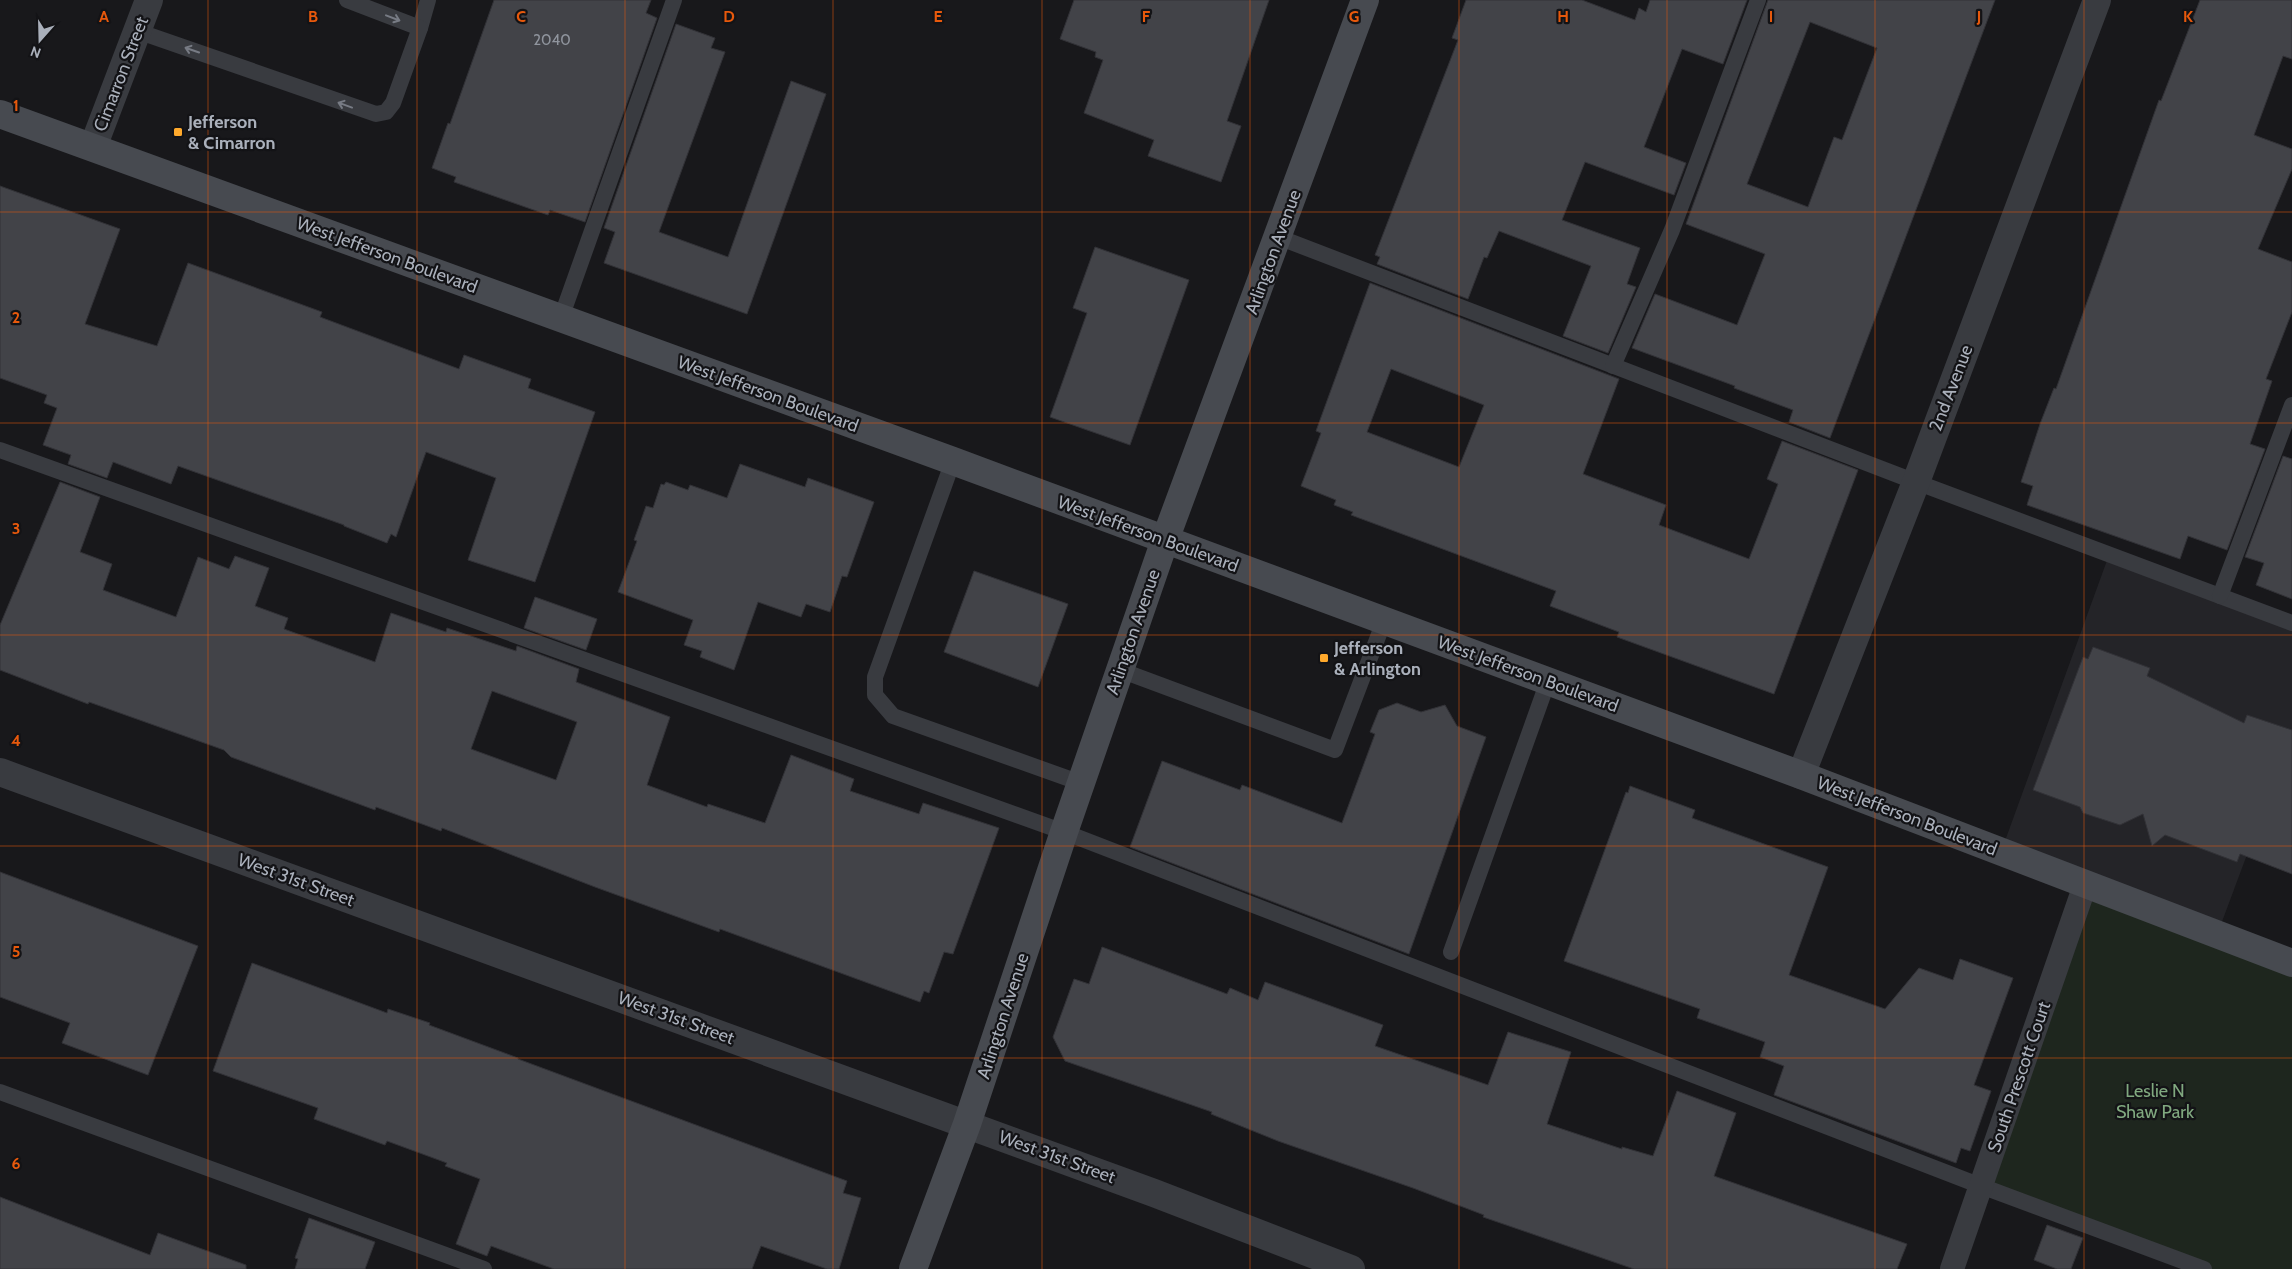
<svg xmlns="http://www.w3.org/2000/svg" width="2292" height="1269" viewBox="0 0 2292 1269" font-family="Cabin,sans-serif">
<style>
.built{fill:#242428}
.green{fill:#1e261e}
.building{fill:#424348;stroke:#323237;fill-rule:evenodd}
.lines{fill:none;stroke-linecap:round;stroke-linejoin:round}
.service{stroke:#393b40;stroke-width:16}
.pedestrian{stroke:#393b40;stroke-width:24}
.minor{stroke:#393b40;stroke-width:28}
.secondary{stroke:#474a50;stroke-width:28}
.oneway{stroke:#777b84}
.grid{fill:none;stroke:#e8590c;stroke-width:1;stroke-opacity:0.55}
.poi-dot{fill:#ffa92c;stroke:#131316;stroke-width:2}
.labels{text-anchor:middle;stroke-width:4.5;stroke-linejoin:round;paint-order:stroke}
.number-label{font-size:15px;fill:#90959e}
.street-label{font-size:18px;fill:#aab0bb;stroke:#131316}
.poi-label{font-size:18px;font-weight:bold;fill:#aab0bb;stroke:#131316;text-anchor:start}
.park-label{font-size:18px;fill:#80a87f;stroke:#131316}
.grid-label{font-size:16px;text-anchor:middle;font-weight:bold;fill:#e8590c;stroke:#131316;stroke-width:4.5;stroke-linejoin:round;paint-order:stroke}
</style>
<rect width="100%" height="100%" fill="#18181b"/>
<polygon class="built" points="2109,555 2292,623 2292,734 2217,935 2001,852"/>
<polygon class="green" points="2085,885 2292,963 2292,1269 2204,1269 1981,1186"/>
<g class="building">
<polygon points="494,0 651,0 646,13 657,18 585,222 550,210 548,215 454,182 456,177 432,168 448,123 450,124"/>
<polygon points="1074,0 1269,0 1227,121 1241,126 1221,182 1148,156 1154,140 1084,113 1103,60 1095,57 1096,52 1060,39"/>
<polygon points="1466,0 1582,0 1635,20 1639,8 1646,12 1650,0 1747,0 1723,64 1682,49 1644,147 1686,163 1674,195 1585,162 1562,220 1640,248 1627,284 1636,287 1608,353 1563,336 1591,266 1499,231 1487,258 1484,257 1468,299 1377,264 1380,257 1375,255 1458,40 1452,38"/>
<path d="M1768,0H1995L1830,438L1789,422L1793,410L1734,388L1735,386L1632,348L1655,294L1737,325L1765,254L1686,224ZM1810,22L1877,48L1842,140L1834,137L1808,207L1747,184Z"/>
<polygon points="2200,0 2292,0 2292,59 2283,56 2254,135 2292,149 2292,169 2258,249 2292,262 2292,312 2266,379 2272,381 2250,444 2265,449 2227,550 2188,536 2180,559 2027,505 2033,486 2021,482 2040,424 2054,388 2056,389 2159,100 2161,101"/>
<polygon points="676,24 715,38 711,48 725,52 659,232 728,257 791,81 826,94 747,314 604,263 615,232 604,228"/>
<polygon points="0,186 120,229 85,324 157,346 188,263 322,312 320,317 459,369 464,355 531,379 528,388 595,412 535,582 468,560 496,478 426,452 396,537 391,534 387,543 344,526 344,525 178,466 171,484 113,462 107,478 68,464 71,455 43,445 57,408 44,403 47,395 0,378"/>
<polygon points="1095,247 1189,280 1130,445 1050,417 1087,313 1073,308"/>
<path d="M1370,283L1619,379L1583,474L1666,505L1659,525L1749,559L1778,484L1767,479L1782,441L1858,470L1774,694L1617,637L1619,632L1550,606L1556,591L1351,515L1353,512L1334,505L1336,500L1301,486L1321,433L1316,431ZM1391,369L1484,405L1459,467L1367,432Z"/>
<polygon points="2283,456 2292,459 2292,599 2256,585 2264,563 2245,557"/>
<polygon points="740,464 805,487 808,478 874,502 847,577 842,576 830,612 806,604 801,617 758,602 734,670 700,657 702,651 684,645 693,620 618,592 637,541 634,540 646,506 653,508 661,484 664,485 666,482 688,490 690,485 727,498"/>
<path d="M60,482L100,497L80,552L112,564L103,590L176,617L198,557L229,569L235,556L269,568L255,606L288,618L284,629L375,662L391,613L446,632L447,628L516,651L517,646L579,669L576,682L670,717L647,785L707,807L708,804L765,823L791,755L854,779L850,791L919,814L923,803L999,828L953,954L944,952L929,993L924,991L920,1002L720,929L719,932L595,887L442,828L441,831L376,807L375,810L231,757L224,750L89,702L88,704L0,670V625ZM492,691L577,722L556,780L471,749Z"/>
<polygon points="974,571 1068,604 1038,687 944,652"/>
<polygon points="535,597 597,619 586,650 524,628"/>
<polygon points="2093,647 2150,668 2147,676 2244,723 2247,715 2292,730 2292,874 2240,854 2237,862 2165,835 2152,846 2143,814 2120,825 2083,813 2080,807 2033,790 2083,657 2088,659"/>
<polygon points="1397,703 1421,712 1445,705 1457,726 1486,737 1409,954 1130,847 1162,761 1240,790 1242,785 1342,823 1375,734 1370,732 1379,710"/>
<polygon points="1630,786 1695,810 1692,818 1828,867 1789,975 1885,1009 1919,968 1953,980 1960,959 2013,978 1974,1085 1991,1091 1970,1151 1961,1148 1956,1163 1774,1095 1784,1066 1760,1057 1765,1042 1697,1018 1700,1009 1564,961 1626,792 1628,793"/>
<polygon points="0,872 198,946 148,1075 62,1043 70,1023 0,997"/>
<polygon points="1102,947 1227,994 1230,988 1258,1000 1265,982 1383,1025 1375,1046 1488,1085 1508,1032 1571,1052 1547,1124 1622,1149 1622,1147 1653,1156 1677,1091 1736,1113 1714,1176 1907,1244 1897,1269 1634,1269 1483,1217 1484,1215 1413,1188 1278,1141 1211,1114 1212,1112 1065,1061 1053,1037 1074,979 1089,984"/>
<polygon points="252,963 387,1013 388,1009 430,1023 429,1025 518,1058 518,1059 847,1181 843,1193 861,1198 839,1269 827,1269 761,1246 752,1269 554,1269 491,1246 487,1256 456,1244 480,1179 445,1166 447,1163 387,1141 385,1145 314,1119 318,1108 213,1071"/>
<polygon points="0,1197 150,1255 158,1233 246,1265 246,1269 0,1269"/>
<polygon points="309,1218 375,1242 365,1269 295,1269 298,1259 295,1258"/>
<polygon points="2047,1225 2083,1238 2071,1269 2057,1269 2034,1260"/>
</g>
<g class="lines">
<g class="service">
<polyline points="420,28 428,0"/>
<polyline points="137,31 376,114 386,112 393,103 420,28 347,0"/>
<polyline points="1278,237 1916,482 2292,623"/>
<polyline points="561,318 674,0"/>
<polyline points="1613,366 1672,230 1758,0"/>
<polyline points="0,450 1064,832 1981,1186 2204,1269"/>
<polyline points="953,461 875,677 875,695 893,716 1081,783"/>
<polyline points="2220,596 2292,405"/>
<polyline points="1120,670 1335,750 1384,621"/>
<polyline points="1451,952 1548,681"/>
<polyline points="0,1092 484,1269"/>
</g>
<polyline class="pedestrian" points="1952,1269 2085,885"/>
<g class="minor">
<polyline points="93,147 149,0"/>
<polyline points="0,772 1154,1193 1351,1269"/>
<polyline points="1801,775 1916,482 2097,0"/>
</g>
<g class="secondary">
<polyline points="0,114 953,461 1801,775 2292,963"/>
<polyline points="913,1269 967,1124 1064,832 1165,540 1365,0"/>
</g>
</g>
<defs><path id="oneway-shaft" d="M-6 0H5M1.5-3L5.5 0L1.5 3" fill="none" stroke-width="1.6" stroke-linecap="round" stroke-linejoin="round" transform="scale(1.25)"/></defs>
<g class="oneway">
<use href="#oneway-shaft" transform="translate(393 18) rotate(21)"/>
<use href="#oneway-shaft" transform="translate(192 50) rotate(-161)"/>
<use href="#oneway-shaft" transform="translate(345 105) rotate(-160)"/>
</g>
<path class="grid" d="M208,0V1269M417,0V1269M625,0V1269M833,0V1269M1042,0V1269M1250,0V1269M1459,0V1269M1667,0V1269M1875,0V1269M2084,0V1269M0,212H2292M0,423H2292M0,635H2292M0,846H2292M0,1058H2292"/>
<g class="poi-dot">
<rect x="173" y="127" width="10" height="10" rx="2.5"/>
<rect x="1319" y="653" width="10" height="10" rx="2.5"/>
</g>
<g class="labels">
<g class="number-label">
<text x="552" y="45">2040</text>
</g>
<g class="street-label">
<text transform="translate(121 74) rotate(-69)" y="6">Cimarron Street</text>
<text transform="translate(1273 252) rotate(-70)" y="6">Arlington Avenue</text>
<text transform="translate(387 255) rotate(20)" y="6">West Jefferson Boulevard</text>
<text transform="translate(1951 388) rotate(-69)" y="6">2nd Avenue</text>
<text transform="translate(768 394) rotate(20)" y="6">West Jefferson Boulevard</text>
<text transform="translate(1148 534) rotate(20)" y="6">West Jefferson Boulevard</text>
<text transform="translate(1133 632) rotate(-71)" y="6">Arlington Avenue</text>
<text transform="translate(1528 674) rotate(20)" y="6">West Jefferson Boulevard</text>
<text transform="translate(1907 816) rotate(21)" y="6">West Jefferson Boulevard</text>
<text transform="translate(296 880) rotate(20)" y="6">West 31st Street</text>
<text transform="translate(1003 1016) rotate(-72)" y="6">Arlington Avenue</text>
<text transform="translate(676 1018) rotate(20)" y="6">West 31st Street</text>
<text transform="translate(2019 1077) rotate(-71)" y="6">South Prescott Court</text>
<text transform="translate(1057 1157) rotate(20)" y="6">West 31st Street</text>
</g>
<g class="poi-label">
<text x="188" y="128">Jefferson<tspan x="188" dy="21">&amp; Cimarron</tspan></text>
<text x="1334" y="654">Jefferson<tspan x="1334" dy="21">&amp; Arlington</tspan></text>
</g>
<g class="park-label">
<text x="2155" y="1097">Leslie N<tspan x="2155" dy="21">Shaw Park</tspan></text>
</g>
</g>
<g class="grid-label">
<text x="104" y="22">A</text>
<text x="313" y="22">B</text>
<text x="521" y="22">C</text>
<text x="729" y="22">D</text>
<text x="938" y="22">E</text>
<text x="1146" y="22">F</text>
<text x="1354" y="22">G</text>
<text x="1563" y="22">H</text>
<text x="1771" y="22">I</text>
<text x="1979" y="22">J</text>
<text x="2188" y="22">K</text>
<text x="16" y="111">1</text>
<text x="16" y="323">2</text>
<text x="16" y="534">3</text>
<text x="16" y="746">4</text>
<text x="16" y="957">5</text>
<text x="16" y="1169">6</text>
</g>
<g transform="translate(40 40) rotate(200)" stroke="#131316" stroke-width="4" paint-order="stroke">
<path d="M0-4L9 19L0 12L-9 19Z" fill="#aab0bb"/>
<text y="-8" font-size="14" font-weight="bold" text-anchor="middle" fill="#aab0bb">N</text>
</g>
</svg>
